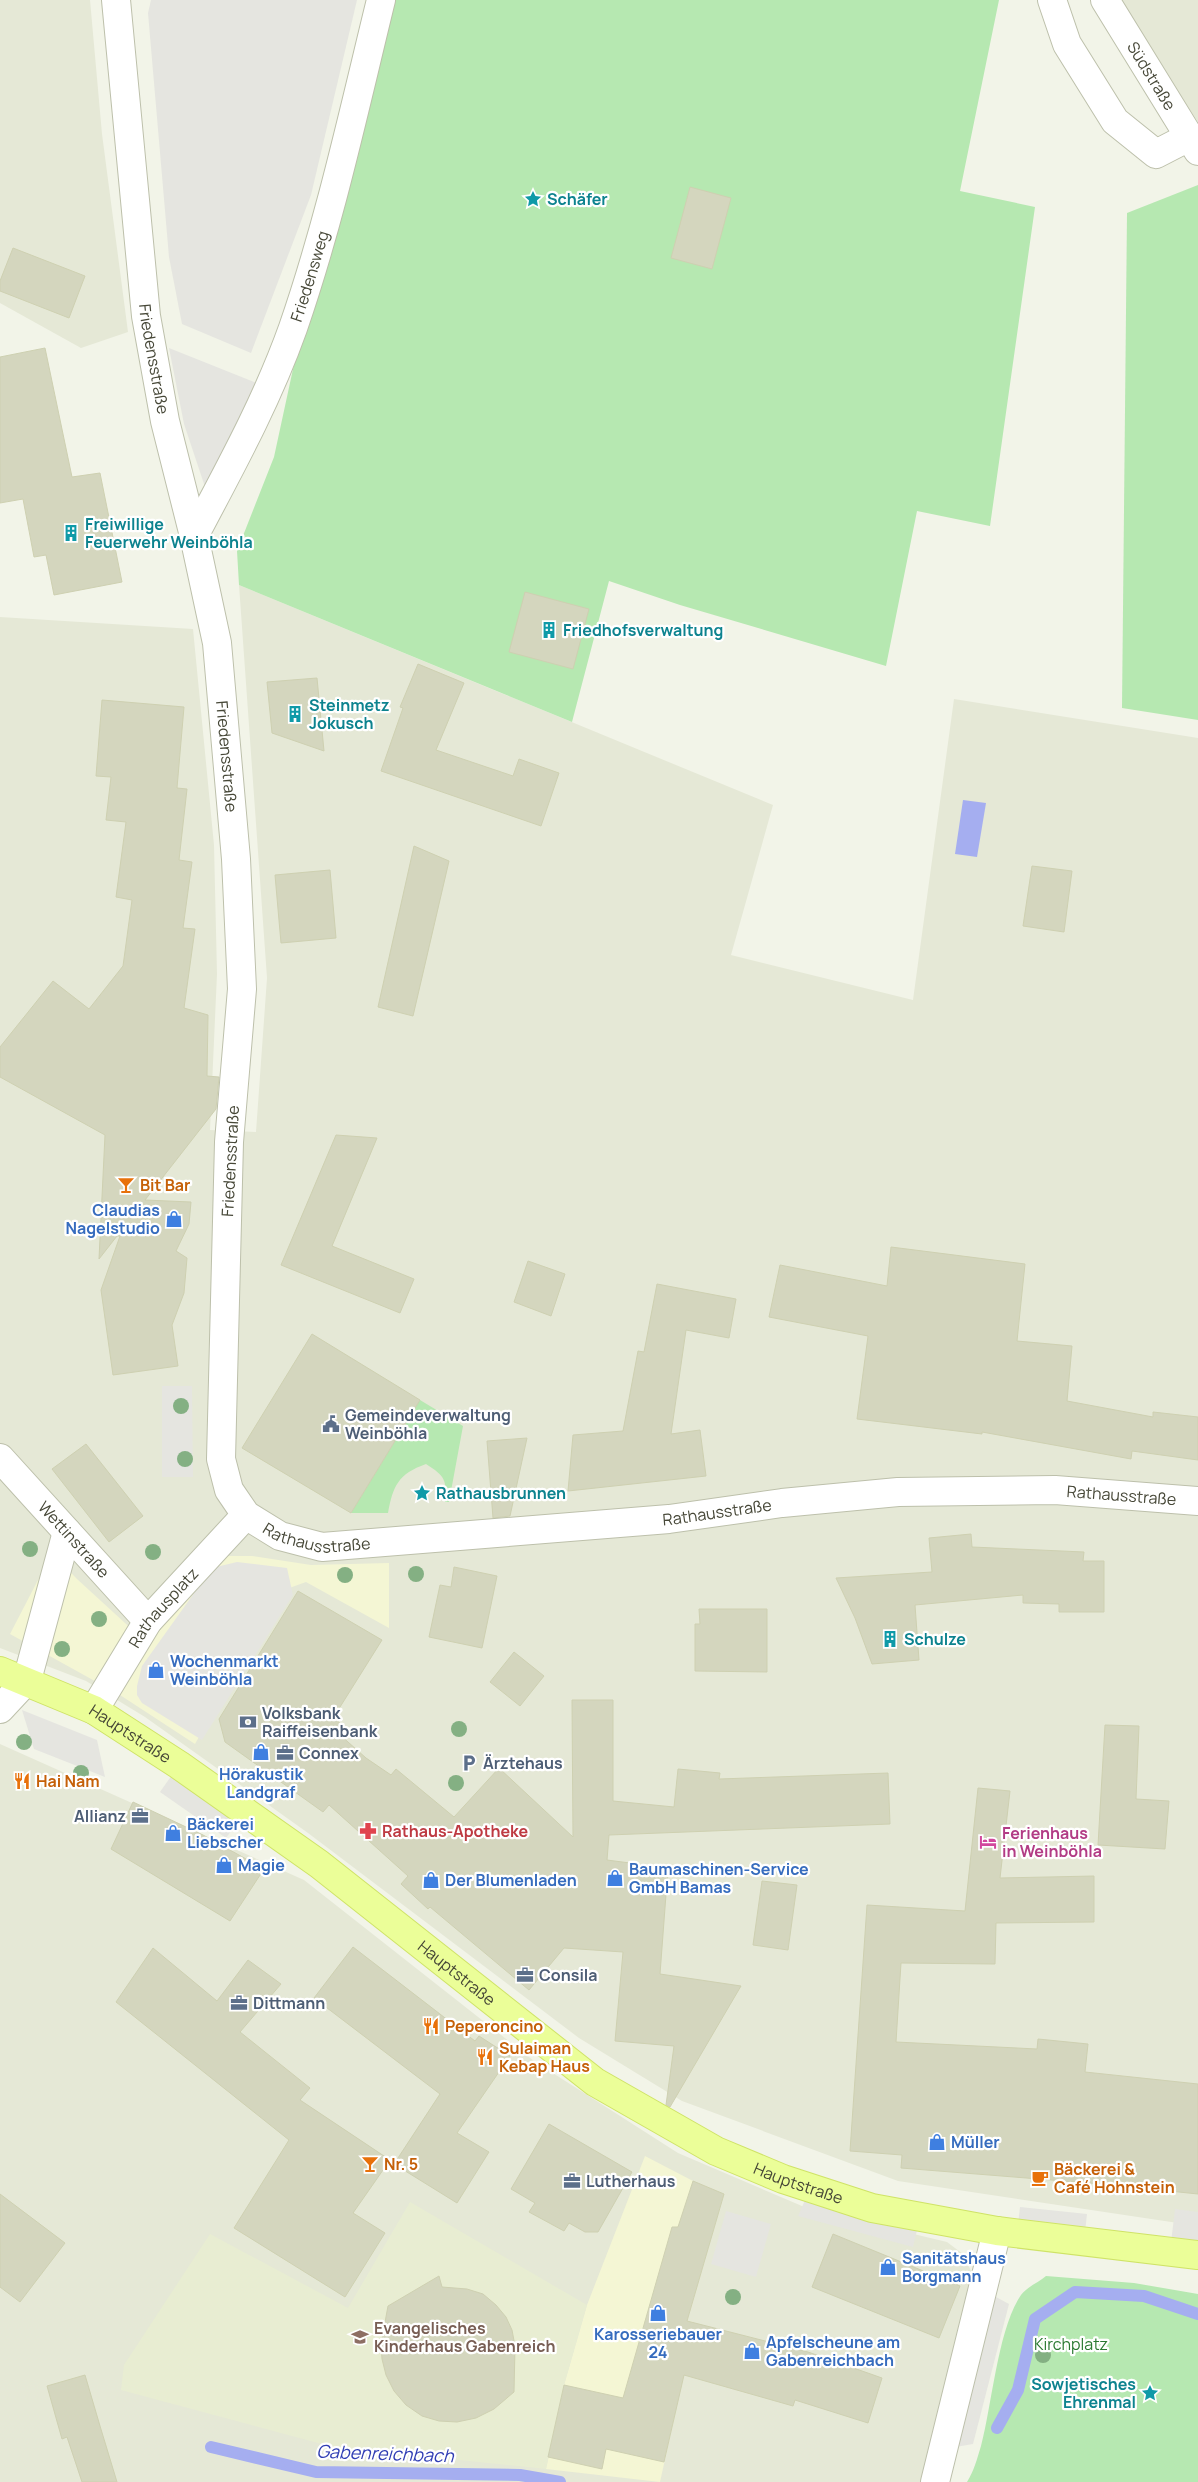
<svg xmlns="http://www.w3.org/2000/svg" width="1198" height="2482" viewBox="0 0 1198 2482" font-family="Manrope,sans-serif">
<style>
.residential{fill:#e5e8d6}
.commercial{fill:#f4f6d4}
.education{fill:#e8edd2}
.green{fill:#b6e8b1}
.parking{fill:#e5e5e0}
.water{fill:#a5aef0}
.lines{fill:none;stroke-linecap:round;stroke-linejoin:round}
.stream{stroke:#a5aef0;stroke-width:12}
.building{fill:#d4d6be;stroke:#ced0b1}
.minor-casing{stroke:#bdc0ab;stroke-width:30}
.major-casing{stroke:#cfe367;stroke-width:30}
.minor{stroke:#fff;stroke-width:28}
.major{stroke:#ebfe98;stroke-width:28}
.tree{fill:#84b083}
.labels{text-anchor:middle;stroke-width:4.5;stroke-linejoin:round;paint-order:stroke}
.street-label{font-size:16px;fill:#464737;stroke:#fff}
.culture-label{font-size:16px;font-weight:bold;fill:#0d838f;stroke:#fff;text-anchor:start}
.food-label{font-size:16px;font-weight:bold;fill:#c56008;stroke:#fff;text-anchor:start}
.shop-label{font-size:16px;font-weight:bold;fill:#366cbe;stroke:#fff;text-anchor:start}
.service-label{font-size:16px;font-weight:bold;fill:#4e5e75;stroke:#fff;text-anchor:start}
.health-label{font-size:16px;font-weight:bold;fill:#be3a42;stroke:#fff;text-anchor:start}
.hotel-label{font-size:16px;font-weight:bold;fill:#b23c85;stroke:#fff;text-anchor:start}
.education-label{font-size:16px;font-weight:bold;fill:#785e54;stroke:#fff;text-anchor:start}
.park-label{font-size:16px;fill:#2a7931;stroke:#fff}
.water-label{font-size:18px;font-style:italic;fill:#303eb4;stroke:#fff}
</style>
<rect width="100%" height="100%" fill="#f2f4e8"/>
<g class="residential">
<polygon points="0,0 90,0 102,134 128,332 81,348 0,303"/>
<polygon points="1117,0 1198,0 1198,122"/>
<polygon points="239,585 773,805 731,955 913,1000 954,699 1198,738 1198,2226 898,2181 682,2101 579,2038 308,1833 145,1717 86,1681 0,1648 0,617 193,629 214,845 217,974 210,1130 256,1132 267,978"/>
<polygon points="0,1744 304,1880 534,2061 678,2153 809,2209 947,2242 963,2254 971,2271 972,2286 925,2482 0,2482"/>
</g>
<g class="commercial">
<polygon points="52,1553 77,1579 149,1645 208,1562 227,1556 252,1556 311,1565 389,1563 389,1628 306,1582 281,1591 195,1744 120,1695 10,1634"/>
<polygon points="645,2156 693,2181 724,2194 687,2321 693,2322 678,2374 676,2410 660,2482 546,2469 564,2385 587,2305"/>
</g>
<polygon class="education" points="410,2202 587,2305 564,2385 546,2469 333,2447 121,2390 124,2365 210,2234 348,2308"/>
<g class="green">
<polygon points="388,0 999,0 960,191 1035,207 990,526 917,511 886,666 680,605 609,581 572,722 239,585 237,551 274,457 293,369 343,203"/>
<polygon points="1198,185 1198,720 1122,708 1127,213"/>
<path d="M420,1400L463,1426L449,1502H445C447,1480 445,1476 426,1464C398,1474 393,1486 388,1513H351Z"/>
<path d="M1046,2276L1134,2283L1198,2294V2482H967C974,2471 977,2459 981,2446C992,2405 998,2328 1021,2295C1027,2287 1039,2282 1046,2276Z"/>
</g>
<g class="parking">
<polygon points="151,0 357,0 311,195 251,353 182,324 169,257 148,13"/>
<polygon points="169,348 269,388 211,505 184,424"/>
<polygon points="162,1386 192,1386 193,1477 162,1477"/>
<polygon points="237,1562 287,1568 293,1595 202,1740 142,1703 137,1695 137,1686 142,1666 212,1568"/>
<polygon points="22,1710 97,1740 105,1777 34,1749"/>
<polygon points="179,1765 245,1812 226,1838 160,1792"/>
<polygon points="810,2189 920,2218 913,2247 798,2216"/>
<polygon points="1020,2207 1087,2214 1084,2241 1017,2233"/>
<polygon points="1175,2209 1198,2212 1198,2255 1170,2251"/>
<polygon points="726,2211 771,2224 756,2277 711,2264"/>
<polygon points="983,2290 1009,2304 973,2444 944,2449"/>
</g>
<polygon class="water" points="963,800 986,803 977,857 955,854"/>
<g class="lines">
<g class="stream">
<polyline points="997,2428 1018,2390 1035,2319 1075,2292 1144,2296 1198,2314"/>
<polyline points="211,2447 316,2472 520,2475 560,2482"/>
</g>
</g>
<g class="building">
<polygon points="690,187 731,198 712,269 671,258"/>
<polygon points="13,248 85,276 69,318 0,291 0,281"/>
<polygon points="45,348 72,477 100,473 122,582 54,595 46,555 34,557 23,499 0,503 0,357"/>
<polygon points="525,592 589,609 573,669 509,652"/>
<polygon points="418,664 464,683 436,750 513,776 519,759 559,773 541,826 381,771 403,708 400,707"/>
<polygon points="317,678 324,751 272,733 267,682"/>
<polygon points="102,700 184,707 177,788 187,789 179,860 192,862 183,928 195,929 184,1008 208,1015 207,1076 219,1077 216,1109 145,1200 191,1202 189,1224 176,1251 187,1258 184,1293 172,1325 178,1366 113,1375 101,1290 120,1236 117,1236 99,1259 105,1135 0,1077 0,1047 53,981 89,1009 123,966 132,900 116,897 126,822 106,820 111,777 96,776"/>
<polygon points="414,846 449,861 413,1016 378,1007"/>
<polygon points="1032,866 1072,871 1064,932 1023,926"/>
<polygon points="330,870 336,938 281,943 275,875"/>
<polygon points="336,1135 377,1138 332,1246 414,1279 400,1313 281,1265"/>
<polygon points="891,1247 1025,1264 1017,1341 1072,1346 1067,1401 1153,1417 1153,1412 1198,1417 1198,1460 1132,1451 1131,1459 982,1432 982,1434 857,1419 868,1336 769,1317 780,1265 887,1286"/>
<polygon points="528,1261 565,1274 551,1316 514,1302"/>
<polygon points="657,1284 736,1299 729,1338 686,1330 671,1434 700,1430 706,1476 568,1491 573,1435 623,1431 638,1351 644,1352"/>
<polygon points="312,1334 420,1400 351,1513 242,1448"/>
<polygon points="527,1438 510,1516 493,1518 487,1441"/>
<polygon points="86,1444 143,1516 109,1542 52,1469"/>
<polygon points="971,1534 972,1547 1084,1552 1083,1561 1104,1561 1104,1612 1059,1612 1059,1604 1023,1603 1023,1595 915,1605 919,1660 872,1664 855,1618 836,1578 932,1572 929,1538"/>
<polygon points="454,1567 497,1576 482,1648 429,1637 440,1585 451,1587"/>
<polygon points="298,1591 382,1640 335,1715 341,1726 339,1734 366,1758 391,1775 396,1769 454,1817 499,1768 573,1837 572,1700 613,1700 613,1801 674,1807 678,1769 720,1773 719,1779 888,1773 890,1824 609,1835 607,1860 668,1868 660,1974 741,1986 670,2107 666,2105 674,2046 615,2041 623,1952 564,1948 529,1990 430,1907 428,1909 401,1884 408,1876 329,1805 323,1812 225,1742 219,1719"/>
<polygon points="699,1609 767,1609 767,1672 695,1671 695,1624 700,1624"/>
<polygon points="514,1652 544,1676 520,1706 490,1682"/>
<polygon points="1105,1725 1139,1726 1136,1799 1169,1801 1165,1849 1098,1845"/>
<polygon points="978,1788 1010,1791 1000,1878 1094,1876 1094,1922 996,1923 995,1964 901,1963 896,2042 1037,2049 1038,2039 1088,2044 1085,2072 1198,2084 1198,2194 1150,2189 1149,2192 1114,2188 1114,2185 901,2168 902,2155 850,2151 867,1905 965,1911"/>
<polygon points="133,1802 203,1835 264,1869 230,1921 111,1849"/>
<polygon points="762,1881 797,1885 788,1950 753,1945"/>
<polygon points="353,1947 475,2041 479,2036 510,2056 457,2133 489,2152 457,2203 394,2164 440,2094 314,1998"/>
<polygon points="153,1948 217,2001 248,1960 281,1984 240,2032 310,2088 300,2100 390,2160 353,2213 385,2233 345,2297 234,2228 289,2140 116,2002"/>
<polygon points="549,2124 632,2172 598,2232 585,2232 569,2223 564,2231 529,2212 535,2203 511,2189"/>
<polygon points="693,2181 724,2194 687,2321 808,2352 882,2378 868,2423 795,2400 793,2406 684,2375 664,2462 606,2449 602,2469 548,2457 564,2385 623,2398 672,2227 678,2227"/>
<polygon points="0,2194 65,2243 20,2302 0,2287"/>
<polygon points="833,2234 960,2286 939,2338 812,2287"/>
<polygon points="439,2276 442,2287 467,2289 483,2294 496,2305 506,2317 512,2330 515,2346 514,2392 494,2409 476,2418 457,2422 439,2421 422,2416 406,2405 394,2391 386,2375 382,2359 381,2344 388,2306"/>
<polygon points="85,2375 100,2426 117,2482 82,2482 67,2437 62,2439 47,2386"/>
</g>
<g class="lines">
<g class="minor-casing">
<g id="minor">
<path id="s1" d="M116,0L146,316L165,421L194,536L217,643L236,859L242,989L229,1142L221,1459L229,1490L246,1515L280,1536L322,1547L669,1519L782,1503L898,1492L1055,1490L1198,1501"/>
<polyline points="1052,0 1067,44 1115,121 1156,154 1189,137"/>
<path id="s2" d="M1105,0L1198,151"/>
<path id="s3" d="M194,536C230,468 267,401 293,328C330,221 354,110 381,0"/>
<path id="s4" d="M0,1458L148,1621"/>
<polyline points="0,1709 27,1680 67,1532"/>
<path id="s5" d="M94,1710L148,1621L246,1515"/>
<polyline points="935,2482 997,2231"/>
</g>
</g>
<g class="major-casing">
<g id="major">
<path id="s6" d="M0,1671L94,1710L179,1765L319,1864L595,2082L716,2151L783,2179L872,2208L997,2231L1198,2255"/>
</g>
</g>
<use href="#minor" class="minor"/>
<use href="#major" class="major"/>
</g>
<g class="tree">
<circle cx="181" cy="1406" r="8"/>
<circle cx="185" cy="1459" r="8"/>
<circle cx="30" cy="1549" r="8"/>
<circle cx="153" cy="1552" r="8"/>
<circle cx="416" cy="1574" r="8"/>
<circle cx="345" cy="1575" r="8"/>
<circle cx="99" cy="1619" r="8"/>
<circle cx="62" cy="1649" r="8"/>
<circle cx="459" cy="1729" r="8"/>
<circle cx="24" cy="1742" r="8"/>
<circle cx="81" cy="1773" r="8"/>
<circle cx="456" cy="1783" r="8"/>
<circle cx="733" cy="2297" r="8"/>
<circle cx="1043" cy="2355" r="8"/>
</g>
<defs>
<g id="sight-bare" transform="scale(1.35)"><path d="M0-6L1.8-2.2L6-1.7L2.9 1.2L3.7 5.4L0 3.3L-3.7 5.4L-2.9 1.2L-6-1.7L-1.8-2.2Z" fill="#0f9aa8" stroke="#fff" stroke-width="2.5" paint-order="stroke"/></g>
<g id="building-bare" transform="scale(1.35)"><path d="M-4-6H4V6H1V3H-1V6H-4ZM-2.5-4.3h1.7v1.8h-1.7ZM.8-4.3h1.7v1.8H.8ZM-2.5-1h1.7V.8h-1.7ZM.8-1h1.7V.8H.8Z" fill="#0f9aa8" stroke="#fff" stroke-width="2.5" paint-order="stroke"/></g>
<g id="bar-bare" transform="scale(1.35)"><path d="M-6-5H6L.8 .8V4.5H3.5V6h-7V4.5H-.8V.8Z" fill="#e8710a" stroke="#fff" stroke-width="2.5" paint-order="stroke"/></g>
<g id="shop-bare" transform="scale(1.35)"><path d="M-5-2.5h2.3a2.7 3.5 0 0 1 5.4 0H5L5.5 6h-11ZM-1.5-2.5h3a1.5 2.3 0 0 0-3 0Z" fill="#3f7fe0" stroke="#fff" stroke-width="2.5" paint-order="stroke"/></g>
<g id="civic-bare" transform="scale(1.35)"><path d="M-.6-6.5H3V-4.5H.6V-3L4-1V1h2V6H-6V1h2V-1L-.6-3ZM-1.2 2.5V6h2.4V2.5Z" fill="#5c6f8a" stroke="#fff" stroke-width="2.5" paint-order="stroke"/></g>
<g id="bank-bare" transform="scale(1.35)"><path d="M-6-4H6V4H-6ZM0-2.3a2.3 2.3 0 1 0 0 4.6a2.3 2.3 0 1 0 0-4.6Z" fill="#5c6f8a" stroke="#fff" stroke-width="2.5" paint-order="stroke"/></g>
<g id="office-bare" transform="scale(1.35)"><path d="M-6-3h4V-5.5h4V-3h4V5H-6ZM-1-4.5V-3h2v-1.5ZM-6 0V1H6V0Z" fill="#5c6f8a" stroke="#fff" stroke-width="2.5" paint-order="stroke"/></g>
<g id="parking-bare" transform="scale(1.35)"><path d="M-3.5-5.5H1a3.5 3.5 0 0 1 0 7H-1V5.5H-3.5ZM-1-3.4V-.6H.8a1.4 1.4 0 0 0 0-2.8Z" fill="#5c6f8a" stroke="#fff" stroke-width="2.5" paint-order="stroke"/></g>
<g id="restaurant-bare" transform="scale(1.35)"><path d="M-5-6h1v4h1v-4h1v4h1v-4h1v5L-1.5 .5V6h-2V.5L-5-1ZM5-6V6H3V1.5H1.5Q1.5-4 5-6Z" fill="#e8710a" stroke="#fff" stroke-width="2.5" paint-order="stroke"/></g>
<g id="pharmacy-bare" transform="scale(1.35)"><path d="M-2-6h4v4h4v4h-4v4h-4v-4h-4v-4h4Z" fill="#e0444e" stroke="#fff" stroke-width="2.5" paint-order="stroke"/></g>
<g id="hotel-bare" transform="scale(1.35)"><path d="M-6-4.5h1.5V1H6V5H4.5V3h-9V5H-6ZM-4 0a1.8 1.8 0 1 1 3.6 0ZM.5 0V-2.5h3Q6-2.5 6 0Z" fill="#d1479c" stroke="#fff" stroke-width="2.5" paint-order="stroke"/></g>
<g id="cafe-bare" transform="scale(1.35)"><path d="M-5.5-4.5H6V0H3Q3 3.5 0 3.5H-2.5Q-5.5 3.5-5.5 0ZM3-3.2v2h1.7v-2ZM-6 4.5H4V6H-6Z" fill="#e8710a" stroke="#fff" stroke-width="2.5" paint-order="stroke"/></g>
<g id="school-bare" transform="scale(1.35)"><path d="M0-5L7-2L0 1L-7-2ZM-4 1L0 2.5L4 1V4Q0 6-4 4Z" fill="#8d6e63" stroke="#fff" stroke-width="2.5" paint-order="stroke"/></g>
</defs>
<g fill-rule="evenodd">
<use href="#sight-bare" x="533" y="199"/>
<use href="#building-bare" x="71" y="533"/>
<use href="#building-bare" x="549" y="630"/>
<use href="#building-bare" x="295" y="714"/>
<use href="#bar-bare" x="126" y="1185"/>
<use href="#shop-bare" x="174" y="1219"/>
<use href="#civic-bare" x="331" y="1424"/>
<use href="#sight-bare" x="422" y="1493"/>
<use href="#building-bare" x="890" y="1639"/>
<use href="#shop-bare" x="156" y="1670"/>
<use href="#bank-bare" x="248" y="1722"/>
<use href="#shop-bare" x="261" y="1752"/>
<use href="#office-bare" x="285" y="1753"/>
<use href="#parking-bare" x="469" y="1763"/>
<use href="#restaurant-bare" x="22" y="1781"/>
<use href="#office-bare" x="140" y="1816"/>
<use href="#pharmacy-bare" x="368" y="1831"/>
<use href="#shop-bare" x="173" y="1833"/>
<use href="#hotel-bare" x="988" y="1842"/>
<use href="#shop-bare" x="224" y="1865"/>
<use href="#shop-bare" x="615" y="1878"/>
<use href="#shop-bare" x="431" y="1880"/>
<use href="#office-bare" x="525" y="1975"/>
<use href="#office-bare" x="239" y="2003"/>
<use href="#restaurant-bare" x="431" y="2026"/>
<use href="#restaurant-bare" x="485" y="2057"/>
<use href="#shop-bare" x="937" y="2142"/>
<use href="#bar-bare" x="370" y="2164"/>
<use href="#cafe-bare" x="1040" y="2178"/>
<use href="#office-bare" x="572" y="2181"/>
<use href="#shop-bare" x="888" y="2267"/>
<use href="#shop-bare" x="658" y="2313"/>
<use href="#school-bare" x="360" y="2337"/>
<use href="#shop-bare" x="752" y="2351"/>
<use href="#sight-bare" x="1150" y="2393"/>
</g>
<g class="labels">
<g class="street-label">
<text dy="6" stroke="none"><textPath href="#s2" startOffset="89">Südstraße</textPath></text>
<text dy="6" stroke="none"><textPath href="#s3" startOffset="285">Friedensweg</textPath></text>
<text dy="6" stroke="none"><textPath href="#s1" startOffset="361">Friedensstraße</textPath></text>
<text dy="6" stroke="none"><textPath href="#s1" startOffset="766">Friedensstraße</textPath></text>
<text transform="translate(230 1161) rotate(-87)" y="6">Friedensstraße</text>
<text dy="6" stroke="none"><textPath href="#s1" startOffset="2418">Rathausstraße</textPath></text>
<text dy="6" stroke="none"><textPath href="#s1" startOffset="2012">Rathausstraße</textPath></text>
<text dy="6" stroke="none"><textPath href="#s1" startOffset="1609">Rathausstraße</textPath></text>
<text dy="6" stroke="none"><textPath href="#s4" startOffset="110">Wettinstraße</textPath></text>
<text dy="6" stroke="none"><textPath href="#s5" startOffset="124">Rathausplatz</textPath></text>
<text dy="6" stroke="none"><textPath href="#s6" startOffset="145">Hauptstraße</textPath></text>
<text dy="6" stroke="none"><textPath href="#s6" startOffset="550">Hauptstraße</textPath></text>
<text dy="6" stroke="none"><textPath href="#s6" startOffset="954">Hauptstraße</textPath></text>
</g>
<g class="culture-label">
<text x="547" y="205">Schäfer</text>
<text x="85" y="530">Freiwillige<tspan x="85" dy="18">Feuerwehr Weinböhla</tspan></text>
<text x="563" y="636">Friedhofsverwaltung</text>
<text x="309" y="711">Steinmetz<tspan x="309" dy="18">Jokusch</tspan></text>
<text x="436" y="1499">Rathausbrunnen</text>
<text x="904" y="1645">Schulze</text>
<text x="1136" y="2390" text-anchor="end">Sowjetisches<tspan x="1136" dy="18">Ehrenmal</tspan></text>
</g>
<g class="food-label">
<text x="140" y="1191">Bit Bar</text>
<text x="36" y="1787">Hai Nam</text>
<text x="445" y="2032">Peperoncino</text>
<text x="499" y="2054">Sulaiman<tspan x="499" dy="18">Kebap Haus</tspan></text>
<text x="384" y="2170">Nr. 5</text>
<text x="1054" y="2175">Bäckerei &amp;<tspan x="1054" dy="18">Café Hohnstein</tspan></text>
</g>
<g class="shop-label">
<text x="160" y="1216" text-anchor="end">Claudias<tspan x="160" dy="18">Nagelstudio</tspan></text>
<text x="170" y="1667">Wochenmarkt<tspan x="170" dy="18">Weinböhla</tspan></text>
<text x="261" y="1780" text-anchor="middle">Hörakustik<tspan x="261" dy="18">Landgraf</tspan></text>
<text x="187" y="1830">Bäckerei<tspan x="187" dy="18">Liebscher</tspan></text>
<text x="238" y="1871">Magie</text>
<text x="629" y="1875">Baumaschinen-Service<tspan x="629" dy="18">GmbH Bamas</tspan></text>
<text x="445" y="1886">Der Blumenladen</text>
<text x="951" y="2148">Müller</text>
<text x="902" y="2264">Sanitätshaus<tspan x="902" dy="18">Borgmann</tspan></text>
<text x="658" y="2340" text-anchor="middle">Karosseriebauer<tspan x="658" dy="18">24</tspan></text>
<text x="766" y="2348">Apfelscheune am<tspan x="766" dy="18">Gabenreichbach</tspan></text>
</g>
<g class="service-label">
<text x="345" y="1421">Gemeindeverwaltung<tspan x="345" dy="18">Weinböhla</tspan></text>
<text x="262" y="1719">Volksbank<tspan x="262" dy="18">Raiffeisenbank</tspan></text>
<text x="299" y="1759">Connex</text>
<text x="483" y="1769">Ärztehaus</text>
<text x="126" y="1822" text-anchor="end">Allianz</text>
<text x="539" y="1981">Consila</text>
<text x="253" y="2009">Dittmann</text>
<text x="586" y="2187">Lutherhaus</text>
</g>
<g class="health-label">
<text x="382" y="1837">Rathaus-Apotheke</text>
</g>
<g class="hotel-label">
<text x="1002" y="1839">Ferienhaus<tspan x="1002" dy="18">in Weinböhla</tspan></text>
</g>
<g class="education-label">
<text x="374" y="2334">Evangelisches<tspan x="374" dy="18">Kinderhaus Gabenreich</tspan></text>
</g>
<g class="park-label">
<text x="1071" y="2350">Kirchplatz</text>
</g>
<g class="water-label">
<text transform="translate(385 2454) rotate(2)" y="6">Gabenreichbach</text>
</g>
</g>
</svg>
